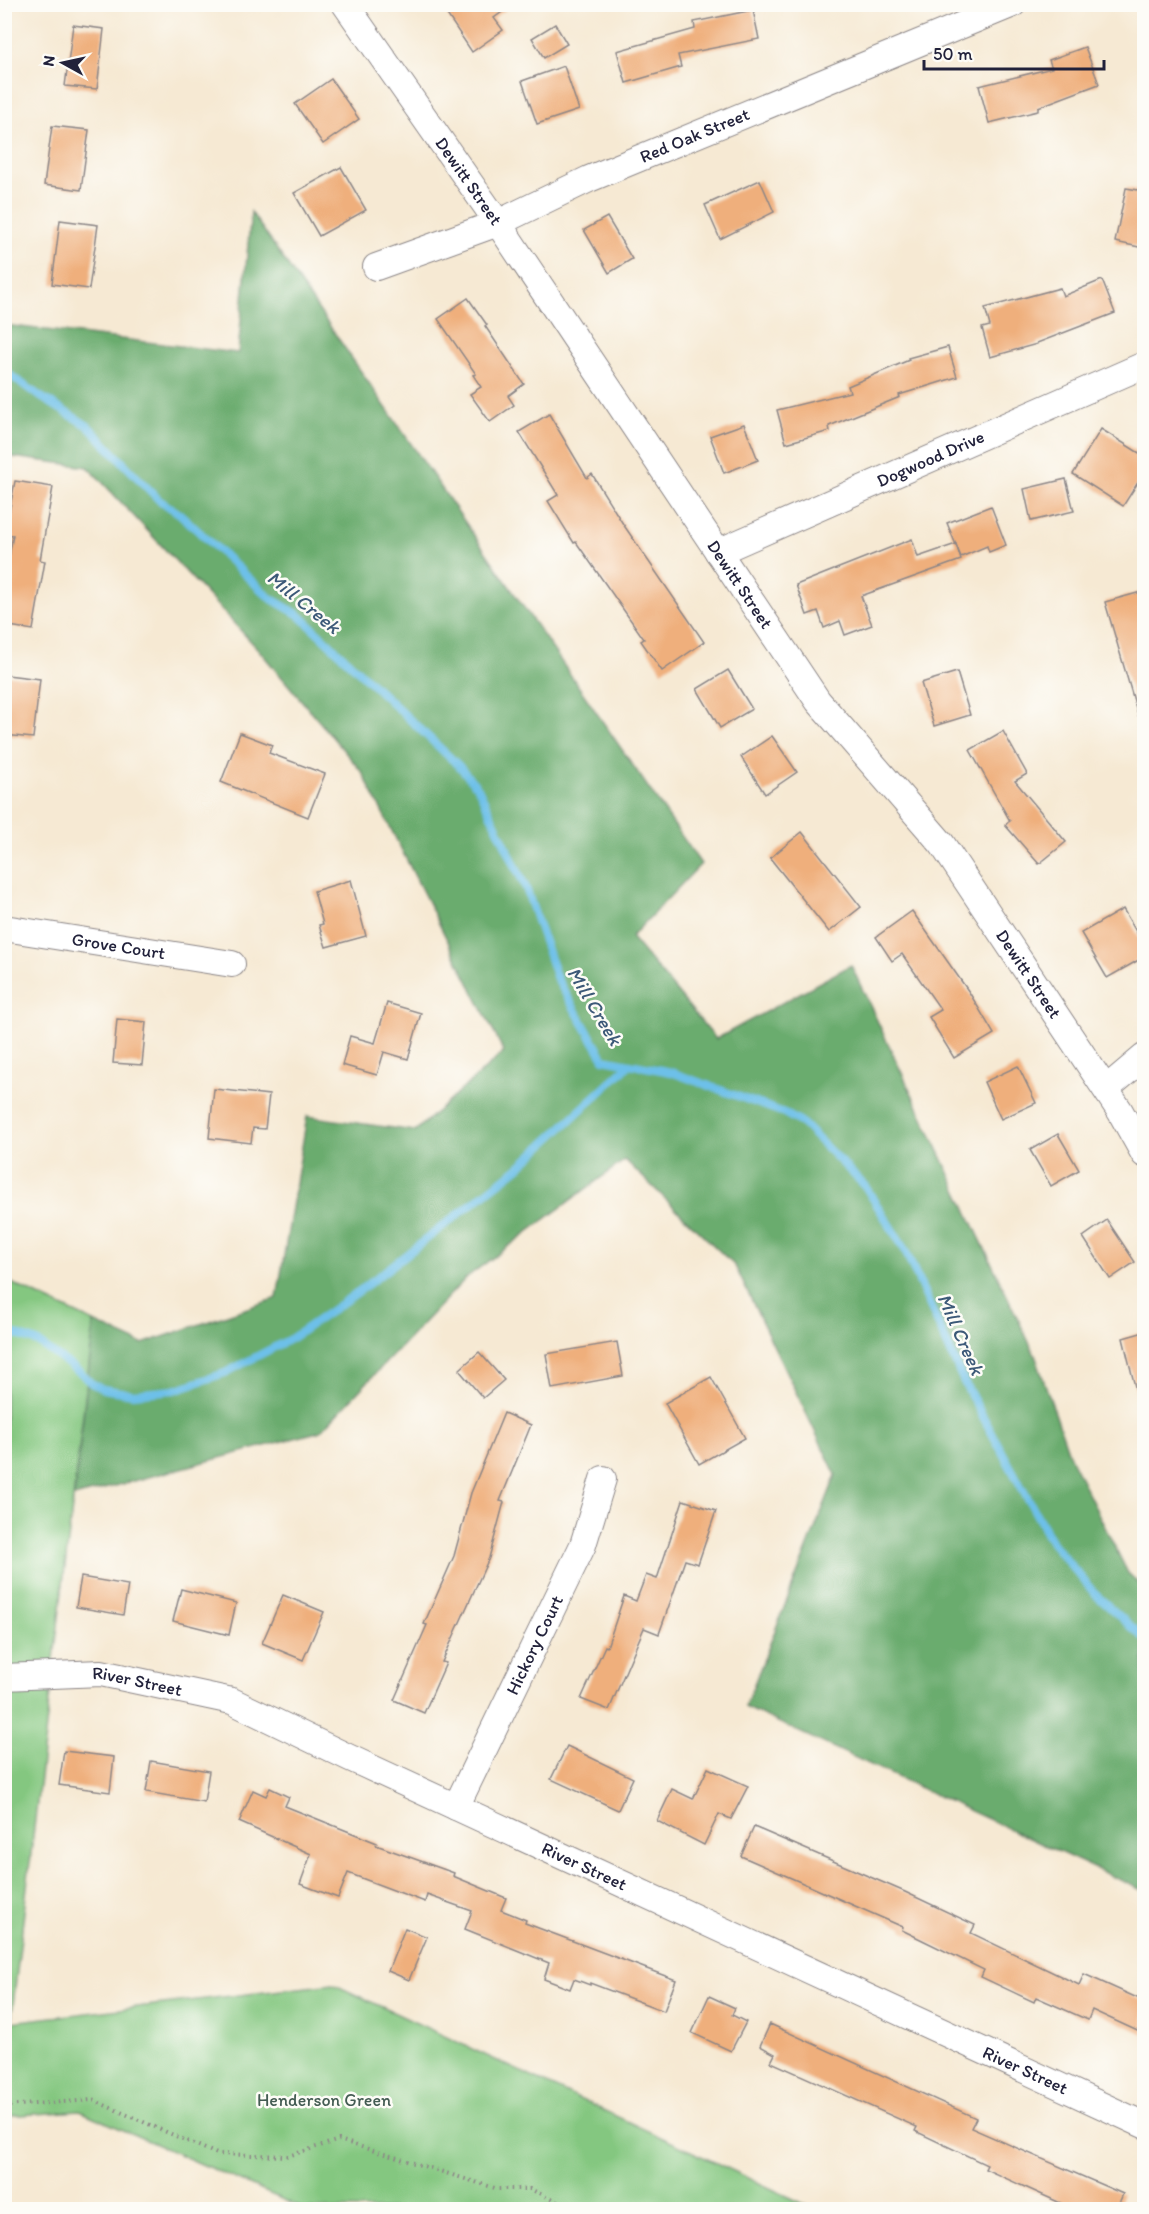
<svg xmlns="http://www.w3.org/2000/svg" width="1149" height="2214" viewBox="0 0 1149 2214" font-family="Itim,sans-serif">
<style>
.green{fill:#84c780;stroke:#53745e;stroke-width:1.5}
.forest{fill:#6bac6e;stroke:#466754;stroke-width:1.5}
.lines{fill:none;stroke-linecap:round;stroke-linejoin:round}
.stream{stroke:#6dc0e9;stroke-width:8}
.building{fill:#efaf7c}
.minor-casing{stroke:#8c8687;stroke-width:28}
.path{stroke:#8c8687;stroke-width:4;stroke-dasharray:1.5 4.5;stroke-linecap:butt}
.minor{stroke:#fff;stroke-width:26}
.labels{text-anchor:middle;stroke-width:5;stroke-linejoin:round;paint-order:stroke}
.street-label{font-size:18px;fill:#22223b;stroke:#fdfcf7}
.park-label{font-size:18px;fill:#445c53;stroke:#fdfcf7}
.water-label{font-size:20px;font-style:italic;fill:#3c5978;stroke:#fdfcf7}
</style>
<rect width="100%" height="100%" fill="#fdfcf7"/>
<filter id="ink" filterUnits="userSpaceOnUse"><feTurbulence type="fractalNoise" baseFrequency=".0167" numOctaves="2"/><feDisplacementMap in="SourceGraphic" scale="12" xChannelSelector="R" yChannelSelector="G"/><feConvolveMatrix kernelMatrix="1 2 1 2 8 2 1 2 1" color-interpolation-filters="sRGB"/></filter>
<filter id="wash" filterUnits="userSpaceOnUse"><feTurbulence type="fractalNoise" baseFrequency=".008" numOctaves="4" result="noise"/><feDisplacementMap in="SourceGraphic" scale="24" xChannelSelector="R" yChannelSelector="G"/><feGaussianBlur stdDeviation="1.35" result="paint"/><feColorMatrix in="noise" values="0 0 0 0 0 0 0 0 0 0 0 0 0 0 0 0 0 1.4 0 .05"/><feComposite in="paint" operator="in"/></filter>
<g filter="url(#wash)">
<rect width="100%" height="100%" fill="#f6e9d3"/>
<polygon class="green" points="5,1280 94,1322 11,2022 333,1984 815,2209 304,2209 80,2111 5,2116"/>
<polygon class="forest" points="251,212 701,864 631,937 716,1039 851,965 1035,1355 1071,1459 1128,1573 1144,1588 1144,1891 745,1707 836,1475 735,1266 625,1160 467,1277 321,1431 74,1497 94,1322 142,1344 277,1298 307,1116 415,1131 504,1052 362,772 257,648 88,467 5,456 5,325 238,353"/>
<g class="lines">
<g class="stream">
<polyline points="4,371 41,397 88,426 159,500 180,514 270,598 299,615 459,766 478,788 526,888 557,979 604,1059 671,1072 784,1113 803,1124 865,1186 905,1250 964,1382 1052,1543 1096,1595 1144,1638"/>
<polyline points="4,1330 37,1342 81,1373 91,1383 103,1389 133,1394 174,1390 225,1373 292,1338 358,1292 518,1168 629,1065"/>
</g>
</g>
<g id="blocks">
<g class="building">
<polygon points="440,4 513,4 494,18 503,30 472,52"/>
<polygon points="753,10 759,39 678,55 681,67 626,83 617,51 695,29 694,22"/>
<polygon points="555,24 567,44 544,58 532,38"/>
<polygon points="73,25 104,29 97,89 65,86"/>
<polygon points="1085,47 1099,84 1038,107 1038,111 989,123 979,86 1052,68 1049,60"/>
<polygon points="564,66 579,110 537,124 522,81"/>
<polygon points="331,79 359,119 323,144 295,104"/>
<polygon points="52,126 89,130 81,190 44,185"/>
<polygon points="341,167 366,210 319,236 294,193"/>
<polygon points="760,180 774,212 720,239 705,205"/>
<polygon points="1126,188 1144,191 1144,248 1115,242"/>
<polygon points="607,217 632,259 609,273 584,230"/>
<polygon points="60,220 98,225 89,289 52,284"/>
<polygon points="1102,280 1115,313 1037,343 1037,344 990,357 982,328 990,326 985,308 1060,288 1063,296"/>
<polygon points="468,298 487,325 485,326 524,384 508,396 514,405 490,422 470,394 481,387 473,375 476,374 438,319"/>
<polygon points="948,347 957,377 899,395 900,397 829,426 830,431 786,443 777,410 850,392 848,386 909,360 908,358"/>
<polygon points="549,414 587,478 592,474 623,524 704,642 662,671 641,641 644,639 576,542 574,543 548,501 558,495 519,432"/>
<polygon points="744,424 758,460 724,473 710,436"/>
<polygon points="1101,429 1144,456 1144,473 1123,506 1073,474"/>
<polygon points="1066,479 1074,511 1031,521 1024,489"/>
<polygon points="15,481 53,487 40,560 45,561 33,630 4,625 4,585 13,535 5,534"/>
<polygon points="991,506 1006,545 989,552 987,546 961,557 947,523"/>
<polygon points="912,539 918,557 956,544 961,560 861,596 872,625 845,635 840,621 824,628 818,611 807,615 796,585"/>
<polygon points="1141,592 1144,606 1144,718 1139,718 1105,602"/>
<polygon points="728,670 752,709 720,728 697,689"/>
<polygon points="957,672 970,715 934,726 921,683"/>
<polygon points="7,675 40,679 33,738 4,735 4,694"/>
<polygon points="1003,731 1027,774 1015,781 1066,842 1039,864 1005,825 1010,821 970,750"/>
<polygon points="240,733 272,745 269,753 325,774 308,817 221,782"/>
<polygon points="772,736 797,772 765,794 741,757"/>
<polygon points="802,832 861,907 829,932 770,858"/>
<polygon points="351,880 366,936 326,947 319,925 323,924 314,891"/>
<polygon points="1123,909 1144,945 1144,957 1107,978 1081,933"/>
<polygon points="912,911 969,992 994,1034 954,1058 929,1017 941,1010 902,954 892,961 876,937"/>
<polygon points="387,1003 421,1013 408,1059 384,1052 377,1075 342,1065 350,1036 375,1043"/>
<polygon points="117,1019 146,1022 142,1065 113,1063"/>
<polygon points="1018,1066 1036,1103 1001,1119 984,1082"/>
<polygon points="214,1089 269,1095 265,1129 253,1128 251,1143 209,1138"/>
<polygon points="1058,1134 1079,1170 1051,1186 1030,1150"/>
<polygon points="1107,1220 1135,1262 1110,1279 1083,1237"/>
<polygon points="1144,1332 1144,1394 1137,1395 1123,1338"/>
<polygon points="617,1342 623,1376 552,1389 546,1354"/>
<polygon points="479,1352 504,1380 483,1398 459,1370"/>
<polygon points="711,1377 745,1438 699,1464 665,1403"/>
<polygon points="504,1413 531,1425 500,1501 504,1502 489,1558 442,1662 446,1663 424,1713 394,1700 427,1625 424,1624 454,1556 471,1493"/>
<polygon points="683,1500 716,1511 698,1564 685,1560 659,1634 644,1628 609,1710 581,1699 605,1646 607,1647 624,1596 636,1601 646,1575 657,1579"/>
<polygon points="81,1577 128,1585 123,1615 76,1607"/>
<polygon points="181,1589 236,1603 229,1635 173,1621"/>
<polygon points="283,1595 324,1612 303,1660 262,1643"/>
<polygon points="567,1746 633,1778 618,1810 551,1779"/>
<polygon points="64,1751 114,1757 110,1792 59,1785"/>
<polygon points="151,1761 209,1771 204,1802 146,1792"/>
<polygon points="708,1768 748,1786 731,1819 719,1814 704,1845 657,1821 672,1789 693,1799"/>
<polygon points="270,1788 289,1797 285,1806 377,1843 376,1845 454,1873 453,1876 506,1898 501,1910 526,1920 525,1923 676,1980 664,2011 590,1983 590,1985 574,1979 570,1989 544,1979 549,1963 465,1929 472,1911 427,1895 425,1902 348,1873 338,1898 300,1884 311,1854 239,1822 253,1790 266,1796"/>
<polygon points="754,1827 905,1892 975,1925 971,1933 1079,1985 1084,1974 1144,2001 1144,2034 1092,2010 1088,2020 1036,1997 1034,2002 981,1977 984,1970 902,1930 903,1927 741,1856"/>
<polygon points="405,1928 427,1937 409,1980 388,1971"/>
<polygon points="709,1996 735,2008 732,2015 746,2022 731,2051 692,2033"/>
<polygon points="770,2024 976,2118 971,2128 1123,2194 1116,2210 1076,2210 1056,2201 985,2169 987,2165 915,2131 917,2127 771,2062 775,2054 760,2046"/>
</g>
</g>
</g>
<g filter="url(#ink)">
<use href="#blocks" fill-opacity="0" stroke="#8c8687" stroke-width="1.5"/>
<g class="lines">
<g class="minor-casing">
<g id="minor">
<path id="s1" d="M345,4L498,223L818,701L942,844L1120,1111L1144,1154"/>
<path id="s2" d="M376,267L498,223L589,179L1013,4"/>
<path id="s3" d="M718,552L1144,365"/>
<path id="s4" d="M4,928L232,964"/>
<polyline points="1106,1089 1144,1057"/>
<path id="s5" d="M4,1677L101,1673L232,1701L350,1758L1144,2125"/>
<path id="s6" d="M456,1807L583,1545L603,1479"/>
</g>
</g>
<polyline class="path" points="4,2106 93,2100 217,2154 288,2156 339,2140 498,2189 530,2189 574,2210"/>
<use href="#minor" class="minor"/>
</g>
</g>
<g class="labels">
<g class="street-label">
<text dy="6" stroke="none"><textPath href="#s2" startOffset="345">Red Oak Street</textPath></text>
<text dy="6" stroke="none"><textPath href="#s1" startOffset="216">Dewitt Street</textPath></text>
<text dy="6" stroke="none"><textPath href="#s3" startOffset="232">Dogwood Drive</textPath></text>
<text dy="6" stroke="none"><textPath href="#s1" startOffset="702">Dewitt Street</textPath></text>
<text dy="6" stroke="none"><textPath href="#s4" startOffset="116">Grove Court</textPath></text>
<text dy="6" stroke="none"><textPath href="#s1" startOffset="1188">Dewitt Street</textPath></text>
<text dy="6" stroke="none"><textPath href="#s6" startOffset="180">Hickory Court</textPath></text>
<text dy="6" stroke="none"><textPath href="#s5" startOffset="134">River Street</textPath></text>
<text dy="6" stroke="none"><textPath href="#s5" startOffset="620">River Street</textPath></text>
<text dy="6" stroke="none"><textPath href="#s5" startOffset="1106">River Street</textPath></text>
</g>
<g class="park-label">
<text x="324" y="2106">Henderson Green</text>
</g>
<g class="water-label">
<text transform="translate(304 602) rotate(39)" y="7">Mill Creek</text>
<text transform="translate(595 1006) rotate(59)" y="7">Mill Creek</text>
<text transform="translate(961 1334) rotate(66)" y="7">Mill Creek</text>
</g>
</g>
<rect width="1149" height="2214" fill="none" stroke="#fdfcf7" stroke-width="24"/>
<g transform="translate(63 63) rotate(278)" stroke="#fdfcf7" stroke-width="4.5" paint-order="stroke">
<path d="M0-4.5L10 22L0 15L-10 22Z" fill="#22223b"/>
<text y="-9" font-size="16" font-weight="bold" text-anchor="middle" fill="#22223b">N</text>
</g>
<path d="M924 60v9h180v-9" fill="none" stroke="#22223b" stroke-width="3"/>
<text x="933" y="60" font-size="18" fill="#22223b" stroke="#fdfcf7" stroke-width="4.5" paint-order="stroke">50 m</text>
</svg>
